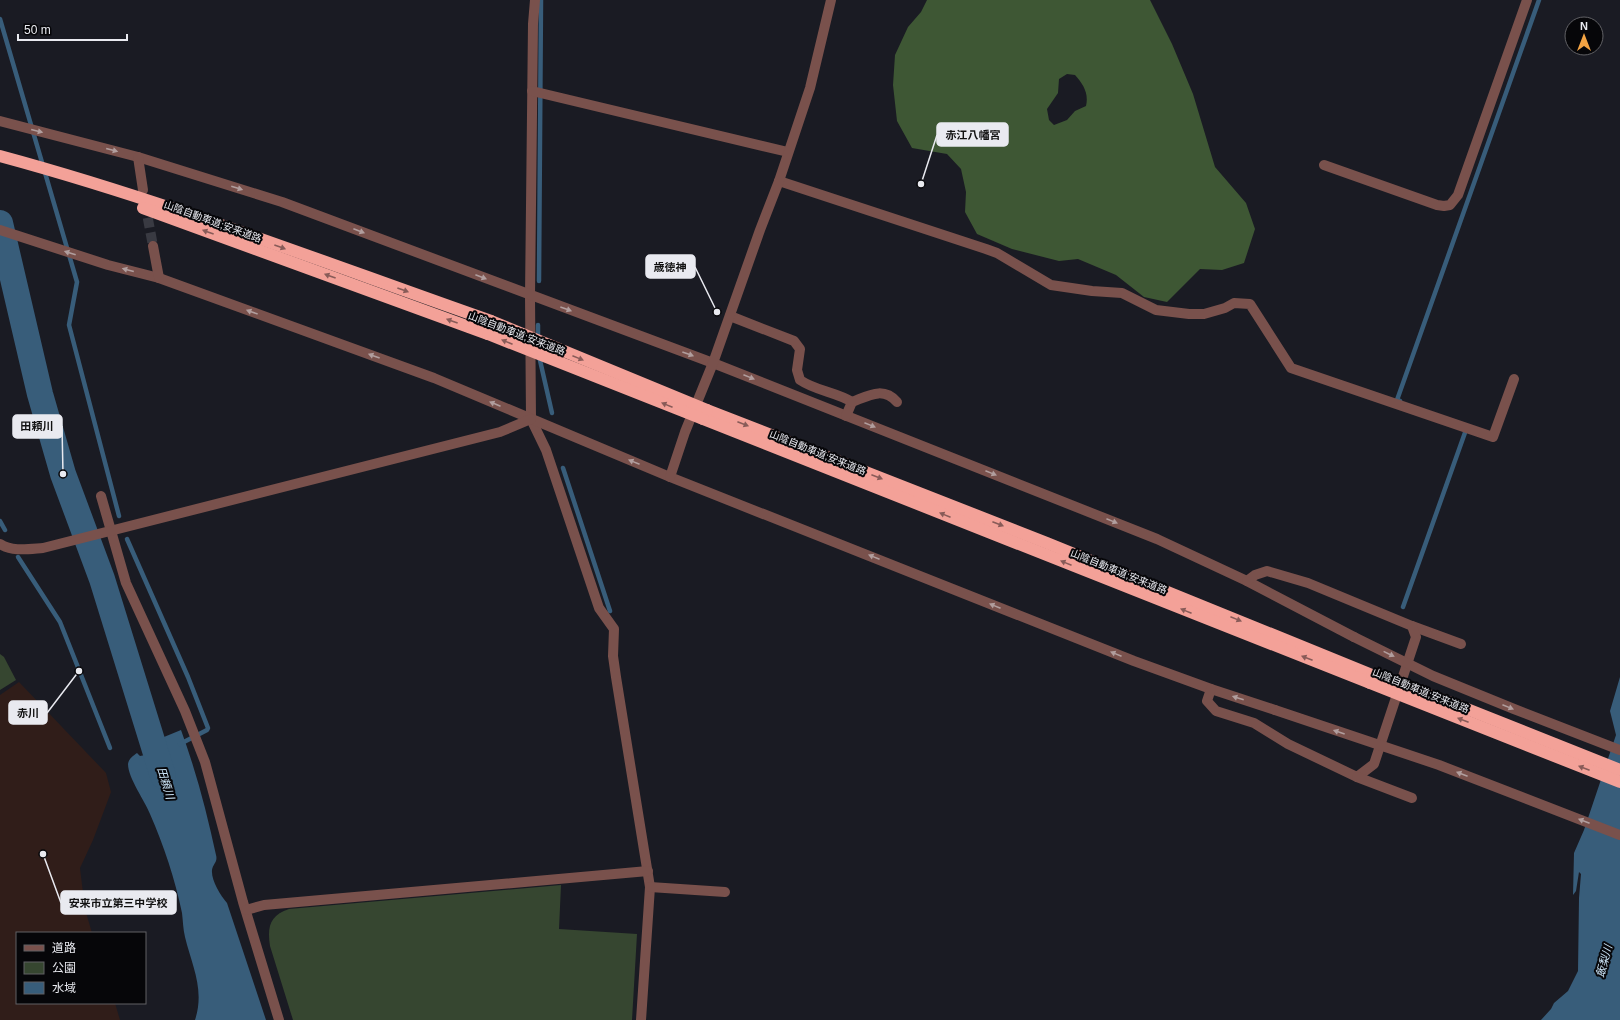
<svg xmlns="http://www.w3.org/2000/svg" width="1620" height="1020" viewBox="0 0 1620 1020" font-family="Helvetica,'Noto Sans JP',sans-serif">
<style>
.education{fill:#301d19}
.green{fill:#364630}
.forest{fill:#3e5734;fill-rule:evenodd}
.water{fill:#385d7a}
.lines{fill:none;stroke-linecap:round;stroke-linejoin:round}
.stream{stroke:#385d7a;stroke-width:4.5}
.river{stroke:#385d7a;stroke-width:26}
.minor-tunnel{stroke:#393a42;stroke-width:10;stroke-dasharray:10 5;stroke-linecap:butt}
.minor{stroke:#79514c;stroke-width:10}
.highway{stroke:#f3a198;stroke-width:12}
.minor-bridge{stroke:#79514c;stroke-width:10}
.highway-bridge{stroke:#f3a198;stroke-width:12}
.oneway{fill:#b19e9e}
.oneway2{fill:#885b58}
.labels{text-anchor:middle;stroke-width:4;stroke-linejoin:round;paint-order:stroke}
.street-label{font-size:10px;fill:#e9eaf0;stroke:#060609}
.water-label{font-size:11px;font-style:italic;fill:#cbe4f7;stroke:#060609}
.leader{fill:none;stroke:#e9eaf0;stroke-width:1.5}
.callout-dot{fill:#e9eaf0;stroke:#060609;stroke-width:1.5}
.callout{fill:#e9eaf0;stroke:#e9eaf0;stroke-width:1.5}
.callout-label{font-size:11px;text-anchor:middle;font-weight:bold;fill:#111}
</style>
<rect width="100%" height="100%" fill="#1a1b23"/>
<polygon class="education" points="19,682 106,773 111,792 93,840 80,868 85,909 92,933 17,933 17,1003 115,1003 120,1020 0,1020 0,695"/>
<g class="green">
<polygon points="0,654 4,657 16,680 0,690"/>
<path d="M561,885L559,929L637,934L632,1020H293L270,946C267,927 270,915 289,909Z"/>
</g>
<path class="forest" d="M927,0H1150L1172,44L1193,94L1215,167L1246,203L1255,229L1244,263L1222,270L1200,269L1167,302L1144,297L1116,275L1078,259L1059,261L1012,249L977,234L965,212L966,192L961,169L947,154L912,148L897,121L893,85L895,55L908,27L921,12ZM1067,74L1075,75C1083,84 1089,93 1086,106L1075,111L1067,120L1054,125L1049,120L1047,109L1058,93L1059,79Z"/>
<g class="water">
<polygon points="1620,677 1620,1020 1541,1020 1551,1009 1554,1003 1568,991 1578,971 1579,898 1581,874 1579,872 1576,891 1573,895 1574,853 1584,830 1616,735 1610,711"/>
<path d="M181,730C196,771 207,813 216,855C218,862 213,864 212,870C211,880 220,895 227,903L266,1020H195C205,989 192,966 185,937C183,929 183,921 182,913C175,879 164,846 150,814C145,801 128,778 128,764C129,758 133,756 137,753L140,756L145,755L142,746Z"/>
</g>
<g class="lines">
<g class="stream">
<polyline points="0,19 77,282 69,325 119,516"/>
<polyline points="539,281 541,0"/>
<polyline points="538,325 538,339"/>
<polyline points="539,356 552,413"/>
<polyline points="1400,401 1397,400 1539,0"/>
<polyline points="563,468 610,611"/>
<polyline points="0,521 5,530"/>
<polyline points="127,539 188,677 208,728 207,730 180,744"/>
<polyline points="18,557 60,622 110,748"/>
<polyline points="1403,607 1467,427"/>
</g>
<polyline class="river" points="0,223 40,394 63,474 102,579 163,776"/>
<polyline class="minor-tunnel" points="145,203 153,246"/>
<g class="minor">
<polyline points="535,0 533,24 530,296 531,419 546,450 599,608 614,629 613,656 616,677 650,887 641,1020"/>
<polyline points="532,91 788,152"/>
<polyline points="0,121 138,157 282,202 713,363 1157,539 1247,581 1354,637"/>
<polyline points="138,157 143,190"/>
<polyline points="1324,165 1437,205 1444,206 1450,205 1458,195 1527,0"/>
<polyline points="779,181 986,249 997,253 1051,285 1092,291 1122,293 1156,310 1189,314 1204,314 1225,308 1234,303 1250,304 1291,368 1493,437 1514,379"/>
<polyline points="0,230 108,265 159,278 434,378 670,477 1134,661 1211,689 1275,710"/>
<polyline points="153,246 159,278"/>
<path d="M730,316L794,341L800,349L797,370L800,380C816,391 836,392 852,402L846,416"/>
<path d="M852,402C868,396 883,386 897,402"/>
<polyline points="670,477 685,432 713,363 760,230 779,181 810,88 831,0"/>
<polyline points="101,496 126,583 185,711 205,762 243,902 279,1020"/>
<path d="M0,544C12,552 29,549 43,548L500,432L531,419"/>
<polyline points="1412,626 1461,644"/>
<polyline points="1211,689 1207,701 1216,711 1254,723 1288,744 1357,777 1374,764 1416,637 1412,626 1308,583 1267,571 1255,575 1247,581"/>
<polyline points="1357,777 1412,798"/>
<polyline points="650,887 725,892"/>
<polyline points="246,910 264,905 648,871"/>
</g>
<g class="highway">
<path d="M0,156C167,201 328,264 491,321"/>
<polyline points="143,208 488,334"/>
<polyline points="707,410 1047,543 1372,675"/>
<polyline points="703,419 1370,683"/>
</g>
<g class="minor-bridge">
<polyline points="1354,637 1433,676 1514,709 1620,750"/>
<polyline points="1275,710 1439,765 1620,835"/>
</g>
<g class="highway-bridge">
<polyline points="491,321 707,410"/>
<polyline points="488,334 703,419"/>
<polyline points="1372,675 1462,707 1620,770"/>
<polyline points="1370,683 1620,782"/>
</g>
</g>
<defs><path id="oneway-solid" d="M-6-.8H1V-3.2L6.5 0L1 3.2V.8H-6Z"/></defs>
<g class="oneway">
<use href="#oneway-solid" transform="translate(37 131) rotate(14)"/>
<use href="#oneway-solid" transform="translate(112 150) rotate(15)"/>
<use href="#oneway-solid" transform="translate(237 188) rotate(17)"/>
<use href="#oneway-solid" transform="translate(359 231) rotate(21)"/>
<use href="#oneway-solid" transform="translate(70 253) rotate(-162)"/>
<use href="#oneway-solid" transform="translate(128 270) rotate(-165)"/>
<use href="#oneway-solid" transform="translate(481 277) rotate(21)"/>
<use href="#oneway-solid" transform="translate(566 309) rotate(20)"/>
<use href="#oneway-solid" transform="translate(252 312) rotate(-160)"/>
<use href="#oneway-solid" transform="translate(688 354) rotate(20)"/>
<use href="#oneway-solid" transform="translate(374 356) rotate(-160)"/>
<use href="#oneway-solid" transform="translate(749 377) rotate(22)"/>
<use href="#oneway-solid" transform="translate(495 404) rotate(-157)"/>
<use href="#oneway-solid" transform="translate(870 425) rotate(22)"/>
<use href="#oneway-solid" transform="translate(634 462) rotate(-158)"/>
<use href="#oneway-solid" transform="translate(991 473) rotate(22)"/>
<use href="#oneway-solid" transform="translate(1112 521) rotate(22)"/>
<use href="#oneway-solid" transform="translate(874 557) rotate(-158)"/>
<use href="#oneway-solid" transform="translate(995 606) rotate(-158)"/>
<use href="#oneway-solid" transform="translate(1116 654) rotate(-158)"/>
<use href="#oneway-solid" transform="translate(1389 654) rotate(26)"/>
<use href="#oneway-solid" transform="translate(1238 698) rotate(-162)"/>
<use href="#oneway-solid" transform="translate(1508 707) rotate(22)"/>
<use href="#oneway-solid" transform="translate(1339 732) rotate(-161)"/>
<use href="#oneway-solid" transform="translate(1462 774) rotate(-159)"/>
<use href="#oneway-solid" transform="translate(1584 821) rotate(-159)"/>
</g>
<g class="oneway2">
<use href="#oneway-solid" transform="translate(208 232) rotate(-160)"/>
<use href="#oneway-solid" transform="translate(280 247) rotate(20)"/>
<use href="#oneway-solid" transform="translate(330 276) rotate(-160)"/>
<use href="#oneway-solid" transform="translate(403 290) rotate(20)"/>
<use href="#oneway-solid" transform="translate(452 321) rotate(-160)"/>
<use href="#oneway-solid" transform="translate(507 342) rotate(-158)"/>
<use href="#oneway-solid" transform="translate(578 358) rotate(22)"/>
<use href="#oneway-solid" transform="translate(667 405) rotate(-158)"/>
<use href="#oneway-solid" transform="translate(743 424) rotate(21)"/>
<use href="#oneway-solid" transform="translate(877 477) rotate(21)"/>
<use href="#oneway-solid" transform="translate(945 515) rotate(-158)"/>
<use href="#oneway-solid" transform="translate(998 524) rotate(21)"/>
<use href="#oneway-solid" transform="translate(1066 563) rotate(-158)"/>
<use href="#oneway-solid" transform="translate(1186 611) rotate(-158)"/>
<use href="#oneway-solid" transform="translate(1236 619) rotate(22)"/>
<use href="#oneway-solid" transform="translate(1307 658) rotate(-159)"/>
<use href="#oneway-solid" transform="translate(1463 720) rotate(-159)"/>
<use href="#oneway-solid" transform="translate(1584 768) rotate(-159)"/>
</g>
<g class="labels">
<g class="street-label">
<text transform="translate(213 221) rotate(20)" y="4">山陰自動車道;安来道路</text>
<text transform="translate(517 333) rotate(21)" y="4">山陰自動車道;安来道路</text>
<text transform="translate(818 452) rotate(22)" y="4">山陰自動車道;安来道路</text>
<text transform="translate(1119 571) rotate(22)" y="4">山陰自動車道;安来道路</text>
<text transform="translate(1421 690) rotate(22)" y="4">山陰自動車道;安来道路</text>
</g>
<g class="water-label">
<text transform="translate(166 783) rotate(73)" y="4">田頼川</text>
<text transform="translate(1604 961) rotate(-75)" y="4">飯梨川</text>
</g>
</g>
<path class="leader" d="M921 184L937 135M717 312L695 267M63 474L62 426M79 671L47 713M43 854L61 903"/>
<g class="callout-dot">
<circle cx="921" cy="184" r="4"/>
<circle cx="717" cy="312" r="4"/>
<circle cx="63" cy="474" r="4"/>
<circle cx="79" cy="671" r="4"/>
<circle cx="43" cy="854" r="4"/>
</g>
<g class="callout">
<rect x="937" y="123" width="71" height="23" rx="4"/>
<rect x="646" y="255" width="49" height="23" rx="4"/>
<rect x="13" y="415" width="49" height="23" rx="4"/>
<rect x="9" y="701" width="38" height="23" rx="4"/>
<rect x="61" y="891" width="115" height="23" rx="4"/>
</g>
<g class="callout-label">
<text x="973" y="139">赤江八幡宮</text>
<text x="670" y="271">歳徳神</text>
<text x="37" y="430">田頼川</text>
<text x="28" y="717">赤川</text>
<text x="118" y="907">安来市立第三中学校</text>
</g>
<rect x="16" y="932" width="130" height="72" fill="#060609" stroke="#616165"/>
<rect x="24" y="945" width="20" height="6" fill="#79514c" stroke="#616165"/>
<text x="52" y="952" font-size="12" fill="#e9eaf0">道路</text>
<rect x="24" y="962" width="20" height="12" fill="#364630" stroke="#616165"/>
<text x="52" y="972" font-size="12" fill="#e9eaf0">公園</text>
<rect x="24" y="982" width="20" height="12" fill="#385d7a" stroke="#616165"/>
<text x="52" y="992" font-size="12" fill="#e9eaf0">水域</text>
<g transform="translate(1584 36)"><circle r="19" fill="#060609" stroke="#616165"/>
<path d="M0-3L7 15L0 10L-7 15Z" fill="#f4a444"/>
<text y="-6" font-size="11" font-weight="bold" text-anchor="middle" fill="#e9eaf0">N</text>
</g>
<path d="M18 34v6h109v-6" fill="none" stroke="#e9eaf0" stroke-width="2"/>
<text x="24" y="34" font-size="12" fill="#e9eaf0" stroke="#060609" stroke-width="3" paint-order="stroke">50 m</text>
</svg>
